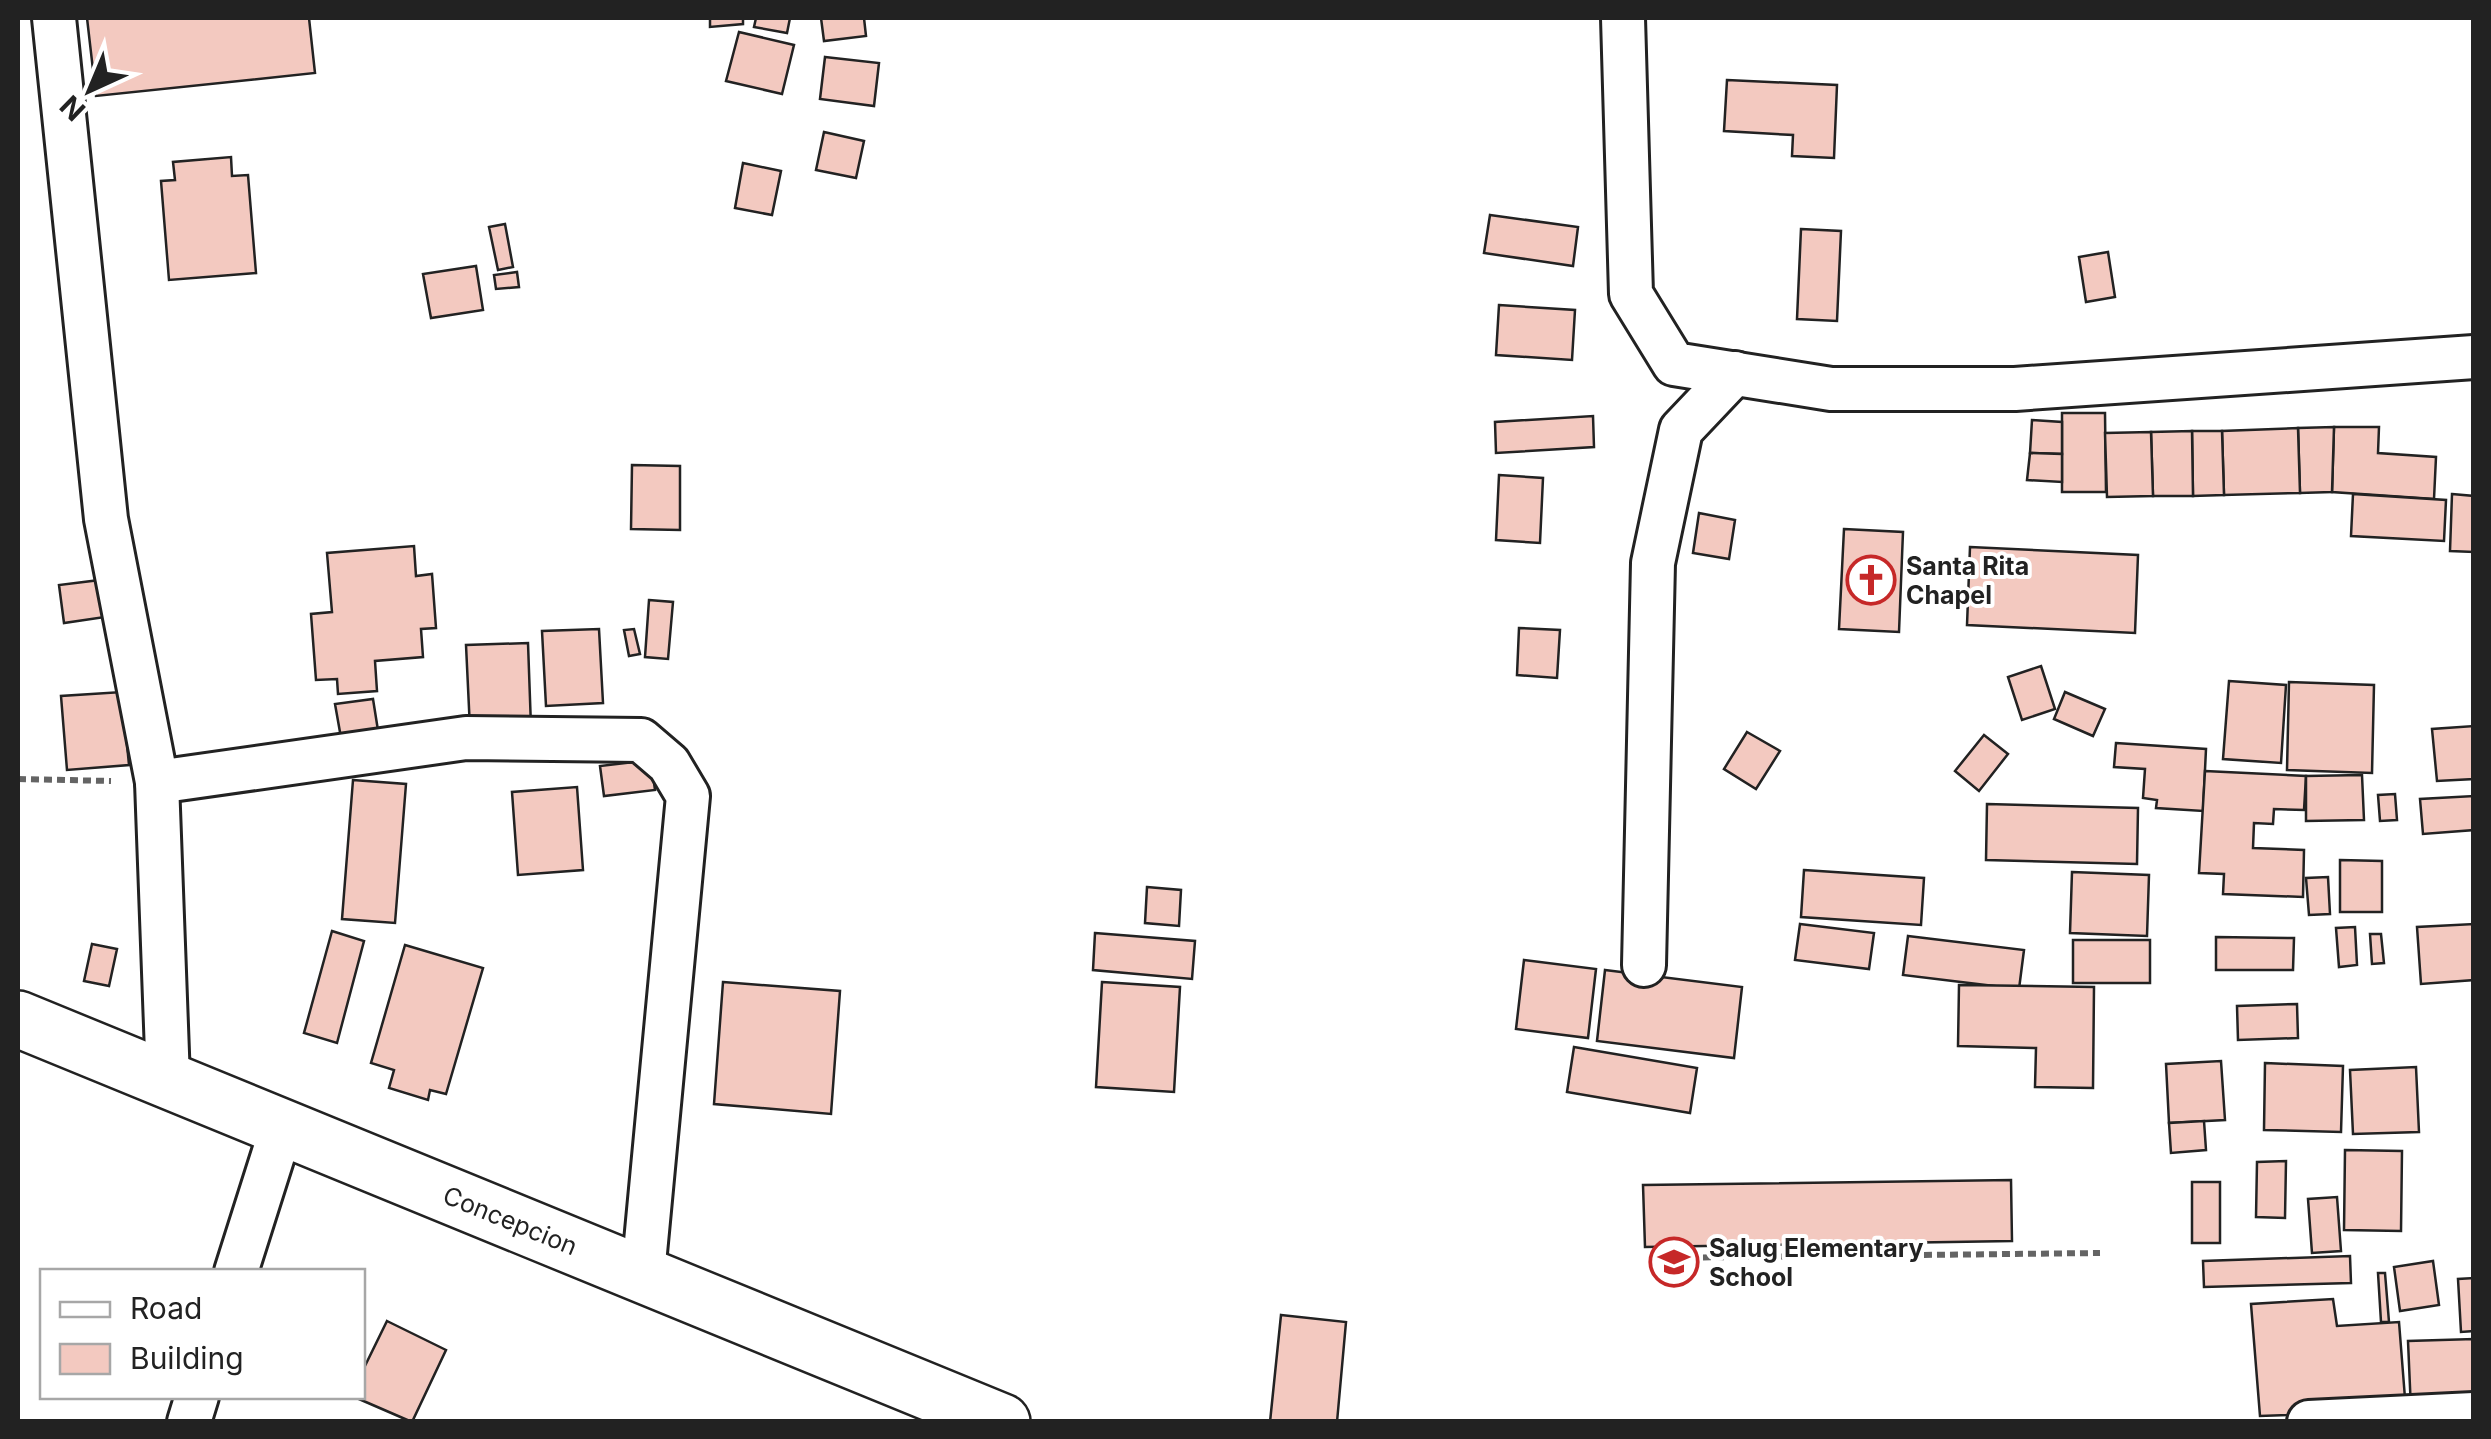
<svg xmlns="http://www.w3.org/2000/svg" width="2491" height="1439" viewBox="0 0 2491 1439" font-family="Inter,sans-serif">
<style>
.building{fill:#f3c9c0;stroke:#222;stroke-width:2.5}
.lines{fill:none;stroke-linecap:round;stroke-linejoin:round}
.minor-casing{stroke:#222;stroke-width:48}
.secondary-casing{stroke:#222;stroke-width:60}
.path{stroke:#646464;stroke-width:6;stroke-dasharray:8 5;stroke-linecap:butt}
.minor{stroke:#fff;stroke-width:42}
.secondary{stroke:#fff;stroke-width:55}
.labels{text-anchor:middle;stroke-width:8;stroke-linejoin:round;paint-order:stroke}
.poi-label{font-size:25px;font-weight:bold;fill:#222;stroke:#fff;text-anchor:start}
.street-label{font-size:25px;fill:#222;stroke:#fff}
</style>
<rect width="100%" height="100%" fill="#fff"/>
<g class="building">
<polygon points="87,18 309,18 315,73 96,96"/>
<polygon points="710,18 743,18 743,24 710,27"/>
<polygon points="756,18 790,18 787,33 754,27"/>
<polygon points="821,18 864,18 866,36 824,41"/>
<polygon points="739,32 794,45 782,94 726,81"/>
<polygon points="825,57 879,63 874,106 820,99"/>
<polygon points="1727,80 1837,85 1834,158 1792,156 1793,135 1724,131"/>
<polygon points="824,132 864,141 856,178 816,170"/>
<polygon points="231,157 232,176 248,175 256,273 169,280 161,181 175,180 173,162"/>
<polygon points="743,163 781,171 772,215 735,208"/>
<polygon points="1490,215 1578,227 1573,266 1484,253"/>
<polygon points="505,224 513,267 498,270 489,227"/>
<polygon points="1801,229 1841,231 1837,321 1797,319"/>
<polygon points="2108,252 2115,297 2086,302 2079,257"/>
<polygon points="476,266 483,310 431,318 423,274"/>
<polygon points="517,272 519,287 496,289 494,275"/>
<polygon points="1499,305 1575,310 1572,360 1496,355"/>
<polygon points="2062,413 2105,413 2106,492 2062,492"/>
<polygon points="1593,416 1594,447 1496,453 1495,422"/>
<polygon points="2032,420 2062,422 2062,454 2030,453"/>
<polygon points="2334,427 2379,427 2378,453 2436,457 2434,499 2332,492"/>
<polygon points="2334,427 2332,492 2300,493 2298,428"/>
<polygon points="2298,428 2300,493 2224,495 2222,431"/>
<polygon points="2192,431 2222,431 2224,495 2193,496"/>
<polygon points="2192,431 2193,496 2153,496 2151,432"/>
<polygon points="2151,432 2153,496 2107,497 2105,433"/>
<polygon points="2030,453 2062,454 2062,482 2027,480"/>
<polygon points="632,465 680,466 680,530 631,529"/>
<polygon points="1499,475 1543,478 1540,543 1496,540"/>
<polygon points="2353,494 2446,500 2444,541 2351,536"/>
<polygon points="2452,494 2474,496 2474,552 2450,551"/>
<polygon points="1699,513 1735,520 1729,559 1693,553"/>
<polygon points="1844,529 1903,532 1899,632 1839,629"/>
<polygon points="414,546 416,576 432,574 436,628 421,629 423,657 375,661 377,691 338,694 337,679 316,680 311,614 332,612 327,553"/>
<polygon points="1970,547 2138,555 2135,633 1967,625"/>
<polygon points="100,580 105,617 64,623 59,585"/>
<polygon points="649,600 673,602 668,659 645,657"/>
<polygon points="1519,628 1560,630 1557,678 1517,675"/>
<polygon points="599,629 603,703 546,706 542,631"/>
<polygon points="634,629 640,654 629,656 624,630"/>
<polygon points="528,643 531,727 470,729 466,645"/>
<polygon points="2041,666 2055,709 2022,720 2008,677"/>
<polygon points="2229,681 2286,685 2281,763 2223,759"/>
<polygon points="2289,682 2374,685 2372,773 2287,770"/>
<polygon points="122,692 129,765 67,770 61,696"/>
<polygon points="2065,692 2105,709 2093,736 2054,719"/>
<polygon points="373,699 380,743 343,749 335,704"/>
<polygon points="2474,726 2474,779 2437,781 2432,729"/>
<polygon points="1747,732 1780,751 1756,789 1724,769"/>
<polygon points="1984,735 2008,754 1979,791 1955,771"/>
<polygon points="2116,743 2206,749 2203,811 2156,808 2157,800 2143,798 2145,769 2114,767"/>
<polygon points="651,760 655,790 604,796 600,766"/>
<polygon points="2205,771 2306,776 2304,810 2274,809 2273,824 2254,823 2253,848 2304,850 2303,897 2223,894 2224,874 2199,873"/>
<polygon points="2362,775 2364,820 2306,821 2306,776"/>
<polygon points="353,780 406,784 395,923 342,919"/>
<polygon points="577,787 583,870 518,875 512,792"/>
<polygon points="2395,794 2397,820 2380,821 2378,795"/>
<polygon points="2474,796 2474,830 2423,834 2420,799"/>
<polygon points="1987,804 2138,808 2137,864 1986,860"/>
<polygon points="2340,860 2382,861 2382,912 2340,912"/>
<polygon points="1804,870 1924,878 1921,925 1801,917"/>
<polygon points="2072,872 2149,875 2147,936 2070,933"/>
<polygon points="2328,877 2330,914 2309,915 2306,878"/>
<polygon points="1147,887 1181,890 1179,926 1145,923"/>
<polygon points="1800,924 1874,933 1869,969 1795,960"/>
<polygon points="2474,924 2474,980 2421,984 2417,927"/>
<polygon points="2355,927 2357,965 2339,967 2336,928"/>
<polygon points="332,931 364,941 337,1043 304,1033"/>
<polygon points="1095,933 1195,941 1192,979 1093,970"/>
<polygon points="2370,934 2381,934 2384,963 2372,964"/>
<polygon points="1908,936 2024,950 2019,989 1903,975"/>
<polygon points="2216,937 2294,938 2293,970 2216,970"/>
<rect x="2073" y="940" width="77" height="43"/>
<polygon points="92,944 117,949 109,986 84,981"/>
<polygon points="405,945 483,968 446,1094 430,1090 428,1100 389,1088 394,1070 371,1063"/>
<polygon points="1524,960 1596,969 1588,1038 1516,1029"/>
<polygon points="1605,970 1742,987 1734,1058 1597,1041"/>
<polygon points="723,982 840,991 831,1114 714,1104"/>
<polygon points="1102,982 1180,987 1174,1092 1096,1087"/>
<polygon points="1959,985 2094,987 2093,1088 2035,1087 2036,1048 1958,1046"/>
<polygon points="2297,1004 2298,1038 2238,1040 2237,1006"/>
<polygon points="1574,1047 1697,1068 1690,1113 1567,1092"/>
<polygon points="2221,1061 2225,1120 2169,1123 2166,1064"/>
<polygon points="2265,1063 2343,1066 2341,1132 2264,1130"/>
<polygon points="2416,1067 2419,1132 2353,1134 2350,1070"/>
<polygon points="2204,1121 2206,1150 2171,1153 2169,1123"/>
<polygon points="2345,1150 2402,1151 2401,1231 2344,1230"/>
<polygon points="2286,1161 2285,1218 2256,1217 2257,1162"/>
<polygon points="2011,1180 2012,1241 1645,1247 1643,1185"/>
<rect x="2192" y="1182" width="28" height="61"/>
<polygon points="2337,1197 2341,1251 2312,1253 2308,1199"/>
<polygon points="2350,1256 2351,1283 2204,1287 2203,1261"/>
<polygon points="2433,1261 2439,1305 2400,1311 2394,1267"/>
<polygon points="2378,1273 2385,1273 2389,1322 2381,1322"/>
<polygon points="2474,1278 2474,1331 2461,1332 2458,1279"/>
<polygon points="2333,1299 2337,1326 2399,1322 2406,1411 2260,1416 2251,1304"/>
<polygon points="1281,1315 1346,1322 1337,1422 1270,1422"/>
<polygon points="387,1321 446,1350 412,1422 352,1396 362,1396 362,1372"/>
<polygon points="2474,1339 2474,1408 2411,1410 2408,1341"/>
</g>
<g class="lines">
<g class="minor-casing">
<g id="minor">
<polyline points="54,18 106,519 157,782 168,1080"/>
<polyline points="1623,18 1631,294 1674,364 1831,389 2015,389 2474,357"/>
<polyline points="157,782 466,738 641,740 669,764 688,796 643,1274"/>
<polyline points="1644,965 1653,563 1681,430 1735,373"/>
<polyline points="236,1272 282,1127"/>
<polyline points="189,1422 197,1396"/>
<polyline points="2309,1422 2474,1414"/>
</g>
</g>
<g class="secondary-casing">
<g id="secondary">
<path id="s1" d="M18,1019L1002,1422"/>
</g>
</g>
<g class="path">
<polyline points="18,779 111,781"/>
<polyline points="1651,1258 2100,1253"/>
</g>
<use href="#minor" class="minor"/>
<use href="#secondary" class="secondary"/>
</g>
<defs>
<g id="church-ring" transform="scale(2.5)"><circle r="9.5" fill="#fff" stroke="#c62828" stroke-width="1.5"/><path d="M-1.2-6h2.4v3.5h3.3v2.4h-3.3V6h-2.4V-.1h-3.3v-2.4h3.3Z" fill="#c62828"/></g>
<g id="school-ring" transform="scale(2.5)"><circle r="9.5" fill="#fff" stroke="#c62828" stroke-width="1.5"/><path d="M0-5L7-2L0 1L-7-2ZM-4 1L0 2.5L4 1V4Q0 6-4 4Z" fill="#c62828"/></g>
</defs>
<g fill-rule="evenodd">
<use href="#church-ring" x="1871" y="580"/>
<use href="#school-ring" x="1674" y="1262"/>
</g>
<g class="labels">
<g class="poi-label">
<text x="1906" y="575">Santa Rita<tspan x="1906" dy="29">Chapel</tspan></text>
<text x="1709" y="1257">Salug Elementary<tspan x="1709" dy="29">School</tspan></text>
</g>
<g class="street-label">
<text dy="9" stroke="none"><textPath href="#s1" startOffset="532">Concepcion</textPath></text>
</g>
</g>
<rect width="2491" height="1439" fill="none" stroke="#222222" stroke-width="40"/>
<rect x="40" y="1269" width="325" height="130" fill="#ffffff" stroke="#a7a7a7" stroke-width="2.5"/>
<rect x="60" y="1302" width="50" height="15" fill="#ffffff" stroke="#a7a7a7" stroke-width="2.5"/>
<text x="130" y="1319" font-size="30" fill="#222222">Road</text>
<rect x="60" y="1344" width="50" height="30" fill="#f3c9c0" stroke="#a7a7a7" stroke-width="2.5"/>
<text x="130" y="1369" font-size="30" fill="#222222">Building</text>
<g transform="translate(90 90) rotate(224)" stroke="#ffffff" stroke-width="8" paint-order="stroke">
<path d="M0-8L18 38L0 25L-18 38Z" fill="#222222"/>
<text y="-15" font-size="28" font-weight="bold" text-anchor="middle" fill="#222222">N</text>
</g>
</svg>
